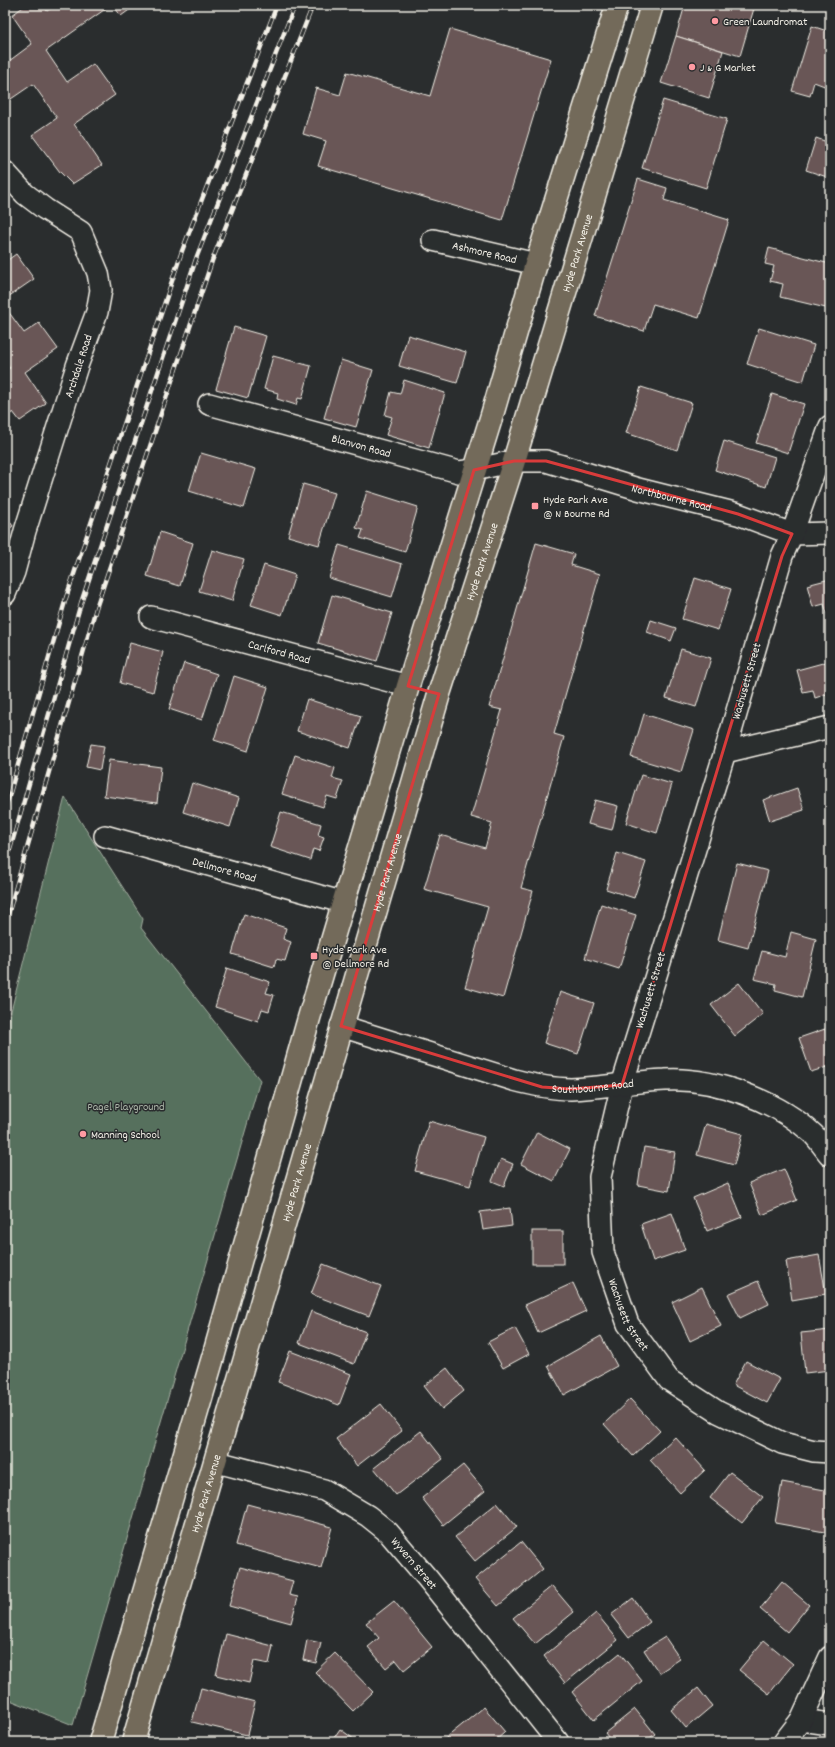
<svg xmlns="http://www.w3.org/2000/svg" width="835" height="1747" viewBox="0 0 835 1747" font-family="Dekko,sans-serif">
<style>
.green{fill:#566f5d;stroke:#a5b0a2}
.building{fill:#695757;stroke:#f4f1e8}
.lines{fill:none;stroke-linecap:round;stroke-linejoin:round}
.minor-casing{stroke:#f4f1e8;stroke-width:24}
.primary-casing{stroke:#f4f1e8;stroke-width:25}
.minor{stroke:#2a2d2e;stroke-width:21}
.primary{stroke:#736b5a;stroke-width:22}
.rail-casing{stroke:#f4f1e8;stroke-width:4.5}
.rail{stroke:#2a2d2e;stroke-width:3;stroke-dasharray:9;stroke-linecap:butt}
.marked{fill:none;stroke:#d93c3b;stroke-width:3;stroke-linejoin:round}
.poi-dot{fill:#ff9aa2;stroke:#2a2d2e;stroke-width:1.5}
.labels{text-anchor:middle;stroke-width:3;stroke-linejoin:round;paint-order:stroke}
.poi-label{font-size:12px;fill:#f4f1e8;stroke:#2a2d2e;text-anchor:start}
.street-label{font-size:12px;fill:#f4f1e8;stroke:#2a2d2e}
.park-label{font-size:12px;fill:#adb6a9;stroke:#2a2d2e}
</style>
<rect width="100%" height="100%" fill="#2a2d2e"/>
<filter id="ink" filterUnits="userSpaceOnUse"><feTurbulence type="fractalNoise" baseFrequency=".025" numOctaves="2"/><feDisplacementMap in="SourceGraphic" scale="8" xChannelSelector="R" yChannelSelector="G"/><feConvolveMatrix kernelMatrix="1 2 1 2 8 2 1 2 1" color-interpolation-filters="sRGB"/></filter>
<g filter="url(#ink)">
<polygon class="green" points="65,797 143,919 141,928 260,1080 73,1725 5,1698 5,1035"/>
<g class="building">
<polygon points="26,5 43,5 47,11 56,5 111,5 46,51 67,82 93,64 115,95 74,124 102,165 72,184 60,172 32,135 57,118 33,84 8,101 5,96 5,64 32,44 12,15"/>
<polygon points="113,5 136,5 121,16"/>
<polygon points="685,5 755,5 740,56 676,36"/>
<polygon points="812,26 830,32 830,78 827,87 814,82 810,96 792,91"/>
<polygon points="450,29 551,59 502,220 318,166 326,141 303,134 316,88 340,95 347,72 430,96"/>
<polygon points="676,36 723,51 709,98 661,83"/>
<polygon points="663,100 727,119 706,188 642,168"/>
<polygon points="816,138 830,143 830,178 806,170"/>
<polygon points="638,179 667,188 664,200 729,220 699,318 653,304 644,331 595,316"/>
<polygon points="769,248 830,264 830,309 780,297 783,284 770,281 774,266 765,264"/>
<polygon points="16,254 34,279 5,299 5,262"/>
<polygon points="5,307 24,333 39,323 58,349 25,372 46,403 20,421 13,412 5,418 5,371 10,368 5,362"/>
<polygon points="234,327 266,336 248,398 216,389"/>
<polygon points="759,328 814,345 803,382 747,364"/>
<polygon points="408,335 466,352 457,383 399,366"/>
<polygon points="273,356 311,366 302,399 298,398 296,405 277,399 278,393 264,389"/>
<polygon points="341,360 373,370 356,427 324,418"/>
<polygon points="404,380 445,393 429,448 386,435 392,417 385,415 391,392 400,394"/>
<polygon points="641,387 692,403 677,450 626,433"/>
<polygon points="772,394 804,404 788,453 756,443"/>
<polygon points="724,441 775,457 766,487 715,470"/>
<polygon points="201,453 256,469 244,508 189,491"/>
<polygon points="303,484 335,493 319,545 288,536"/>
<polygon points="367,491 418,507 405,552 360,538 363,530 356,528"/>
<polygon points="5,515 13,526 5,532"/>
<polygon points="160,532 193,543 180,586 147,576"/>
<polygon points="536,543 574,554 571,565 600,574 554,734 564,737 521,888 533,891 503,998 465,987 488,907 424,889 440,835 485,848 492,823 471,817 502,710 489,707"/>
<polygon points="339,545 402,564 392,597 329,578"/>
<polygon points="212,550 244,559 232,601 199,591"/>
<polygon points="264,565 295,575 282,615 251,605"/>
<polygon points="695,578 731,589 718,630 682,619"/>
<polygon points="830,579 830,613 827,614 824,604 813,607 807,585"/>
<polygon points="332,595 392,613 377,661 318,643"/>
<polygon points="651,620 676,628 671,641 647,632"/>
<polygon points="130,643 163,652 153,692 120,683"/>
<polygon points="681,649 711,658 696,707 666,698"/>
<polygon points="830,661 830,693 815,698 813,690 803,692 797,670"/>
<polygon points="184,663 217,674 202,720 169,709"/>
<polygon points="234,676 268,687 248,751 214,740"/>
<polygon points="307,699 361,716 350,748 297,731"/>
<polygon points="644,714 694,730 681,772 631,757"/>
<polygon points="91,744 104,746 100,770 86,767"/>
<polygon points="295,755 335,768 332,778 343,781 337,799 327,796 323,807 282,794"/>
<polygon points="109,760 161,767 157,803 104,796"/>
<polygon points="641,775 672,784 657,833 626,823"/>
<polygon points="192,783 239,798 230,827 183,812"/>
<polygon points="797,788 804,810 770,821 763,800"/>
<polygon points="595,800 618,806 612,830 588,824"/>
<polygon points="281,812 321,824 318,835 324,837 319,851 313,849 310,860 270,847"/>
<polygon points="617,853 646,862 634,898 606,889"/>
<polygon points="737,863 768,871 748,948 718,940"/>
<polygon points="601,904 636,915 619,969 585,958"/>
<polygon points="244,914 286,928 283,939 291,942 285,961 276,959 274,967 232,954"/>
<polygon points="791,932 816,939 802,997 775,990 776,984 754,979 762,951 785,957"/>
<polygon points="227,968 270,982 266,993 274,995 269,1011 262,1009 258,1021 215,1007"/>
<polygon points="739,983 763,1014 735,1036 711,1005"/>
<polygon points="560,992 594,1003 578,1054 544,1043"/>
<polygon points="825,1029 830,1045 830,1066 811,1072 799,1038"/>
<polygon points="429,1121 484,1137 470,1186 415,1171"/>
<polygon points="706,1124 742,1134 734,1165 697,1155"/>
<polygon points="537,1132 570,1149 554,1181 521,1164"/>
<polygon points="644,1147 675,1152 669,1191 638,1185"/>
<polygon points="501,1159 513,1164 504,1186 492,1181"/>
<polygon points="784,1169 797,1200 762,1215 749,1183"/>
<polygon points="728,1183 742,1217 707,1231 693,1198"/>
<polygon points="510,1208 512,1226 483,1230 480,1212"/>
<polygon points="672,1213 685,1250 653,1261 641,1224"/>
<rect x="532" y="1231" width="31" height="33"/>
<polygon points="819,1255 826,1294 792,1300 786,1261"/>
<polygon points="323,1264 381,1286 369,1316 311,1294"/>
<polygon points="758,1281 769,1304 740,1318 728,1294"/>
<polygon points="573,1283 586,1311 538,1333 525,1305"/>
<polygon points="702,1287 721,1326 690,1341 672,1302"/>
<polygon points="311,1311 366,1332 354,1364 299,1343"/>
<polygon points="515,1328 529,1354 503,1368 488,1342"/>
<polygon points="830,1330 830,1370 805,1373 801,1333"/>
<polygon points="601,1336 617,1366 564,1395 548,1366"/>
<polygon points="290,1351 351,1374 339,1405 278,1382"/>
<polygon points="746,1361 780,1379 767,1403 733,1385"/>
<polygon points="447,1368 464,1391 442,1409 424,1386"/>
<polygon points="630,1399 660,1431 633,1456 604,1424"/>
<polygon points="381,1404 402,1431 357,1466 336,1439"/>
<polygon points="421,1431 443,1459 396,1495 374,1468"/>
<polygon points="675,1437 705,1470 680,1493 650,1460"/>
<polygon points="463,1465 485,1491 443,1525 422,1498"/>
<polygon points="730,1472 763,1497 742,1523 710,1498"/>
<polygon points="782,1482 830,1491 830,1533 775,1523"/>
<polygon points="497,1503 517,1527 475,1561 455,1537"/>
<polygon points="247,1504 332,1527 321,1568 236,1545"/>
<polygon points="521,1542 543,1569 498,1606 475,1579"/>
<polygon points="240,1567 293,1581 289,1595 298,1597 291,1623 229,1606"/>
<polygon points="782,1582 809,1605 787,1632 760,1609"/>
<polygon points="552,1586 574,1612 535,1644 513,1618"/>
<polygon points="633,1598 650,1622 629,1638 611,1615"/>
<polygon points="394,1601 432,1647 404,1670 396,1660 386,1668 368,1647 379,1638 366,1623"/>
<polygon points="596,1613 618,1640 565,1683 544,1656"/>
<polygon points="226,1634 273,1646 269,1664 254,1661 249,1683 216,1675"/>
<polygon points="665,1637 680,1659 659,1673 644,1650"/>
<polygon points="307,1640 321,1643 316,1663 303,1660"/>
<polygon points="764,1640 793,1664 769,1694 739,1670"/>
<polygon points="335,1653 373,1692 353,1711 315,1672"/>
<polygon points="620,1653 642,1681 594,1720 572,1692"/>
<polygon points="201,1688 255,1702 247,1735 192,1722"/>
<polygon points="698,1688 712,1706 686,1728 671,1710"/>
<polygon points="484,1707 505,1732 494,1742 441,1742"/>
<polygon points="635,1709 655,1734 645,1742 612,1742 605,1733"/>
<polygon points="340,1729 358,1742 331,1742"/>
<polygon points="189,1738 205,1742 188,1742"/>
</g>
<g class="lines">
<g class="minor-casing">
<g id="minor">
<polyline points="5,172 25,194 45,209 81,232 98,273 101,290 97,312 77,366 25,531 14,572 5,594"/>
<path id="s1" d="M433,240L536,264"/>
<path id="s2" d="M209,404L459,472L474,470L514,461H546L638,489L738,514L792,534L830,533"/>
<path id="s3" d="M830,426L792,534L782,556L725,752L622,1085L600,1177L603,1252L628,1324L669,1380L718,1412L782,1443L814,1451L830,1452"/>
<path id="s4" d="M151,617L408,686"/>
<polyline points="725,752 830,727"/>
<path id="s5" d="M105,836L345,903"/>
<path id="s6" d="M341,1026L514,1080C533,1085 552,1089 571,1089C603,1088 634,1081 665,1080C714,1077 777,1101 813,1134C819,1140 824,1148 830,1155"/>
<path id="s7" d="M217,1462L324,1490L368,1516L388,1532L428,1579L558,1742"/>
<polyline points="801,1720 830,1724"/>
<polyline points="784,1742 801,1720 830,1657"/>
</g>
</g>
<g class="primary-casing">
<g id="primary">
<polyline points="100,1742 214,1354 309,1018 408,686 492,415 536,264 617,5"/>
<path id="s8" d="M133,1742L439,694L514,461L652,5"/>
</g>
</g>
<use href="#minor" class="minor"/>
<use href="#primary" class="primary"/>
<g class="rail-casing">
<g id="rail">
<polyline points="5,810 66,598 182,251 277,5"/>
<polyline points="5,867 81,603 197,256 295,5"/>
<polyline points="5,925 96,608 212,261 313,5"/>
</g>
</g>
<use href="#rail" class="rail"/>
</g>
</g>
<path class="marked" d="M514,461H546L738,514L792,534L782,556L622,1085L571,1089L542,1087L341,1026L439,694L408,686L474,470Z"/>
<g class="poi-dot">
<circle cx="715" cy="21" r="4"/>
<circle cx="692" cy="67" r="4"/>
<rect x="531" y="502" width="8" height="8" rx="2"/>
<rect x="310" y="952" width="8" height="8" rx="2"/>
<circle cx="83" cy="1134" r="4"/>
</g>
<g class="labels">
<g class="poi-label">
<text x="723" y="25">Green Laundromat</text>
<text x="700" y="71">J &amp; G Market</text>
<text x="543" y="503">Hyde Park Ave<tspan x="543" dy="14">@ N Bourne Rd</tspan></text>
<text x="322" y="953">Hyde Park Ave<tspan x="322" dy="14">@ Dellmore Rd</tspan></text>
<text x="91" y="1138">Manning School</text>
</g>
<g class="street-label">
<text dy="4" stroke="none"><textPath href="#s1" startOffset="53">Ashmore Road</textPath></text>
<text dy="4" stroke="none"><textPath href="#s8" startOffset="1554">Hyde Park Avenue</textPath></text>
<text transform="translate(78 366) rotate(-72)" y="4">Archdale Road</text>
<text dy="4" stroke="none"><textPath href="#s2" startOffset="158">Blanvon Road</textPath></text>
<text dy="4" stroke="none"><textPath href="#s2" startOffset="478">Northbourne Road</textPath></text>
<text dy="4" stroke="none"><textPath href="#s8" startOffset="1231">Hyde Park Avenue</textPath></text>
<text dy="4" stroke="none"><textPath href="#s4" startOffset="133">Carlford Road</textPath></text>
<text transform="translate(746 681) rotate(-74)" y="4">Wachusett Street</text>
<text dy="4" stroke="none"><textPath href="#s5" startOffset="124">Dellmore Road</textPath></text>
<text dy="4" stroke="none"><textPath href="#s8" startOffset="906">Hyde Park Avenue</textPath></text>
<text transform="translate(650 990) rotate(-73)" y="4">Wachusett Street</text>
<text dy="4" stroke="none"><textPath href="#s6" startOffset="261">Southbourne Road</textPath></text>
<text dy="4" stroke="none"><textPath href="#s8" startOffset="583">Hyde Park Avenue</textPath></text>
<text dy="4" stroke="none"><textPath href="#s3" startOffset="929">Wachusett Street</textPath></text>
<text dy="4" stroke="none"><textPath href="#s8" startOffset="259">Hyde Park Avenue</textPath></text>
<text dy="4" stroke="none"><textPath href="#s7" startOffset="228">Wyvern Street</textPath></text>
</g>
<g class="park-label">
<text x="126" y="1110">Pagel Playground</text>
</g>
</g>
<rect width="835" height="1747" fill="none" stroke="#2a2d2e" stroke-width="20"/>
<rect x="10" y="10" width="815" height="1727" fill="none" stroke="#f4f1e8" stroke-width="1.5" filter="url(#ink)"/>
</svg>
